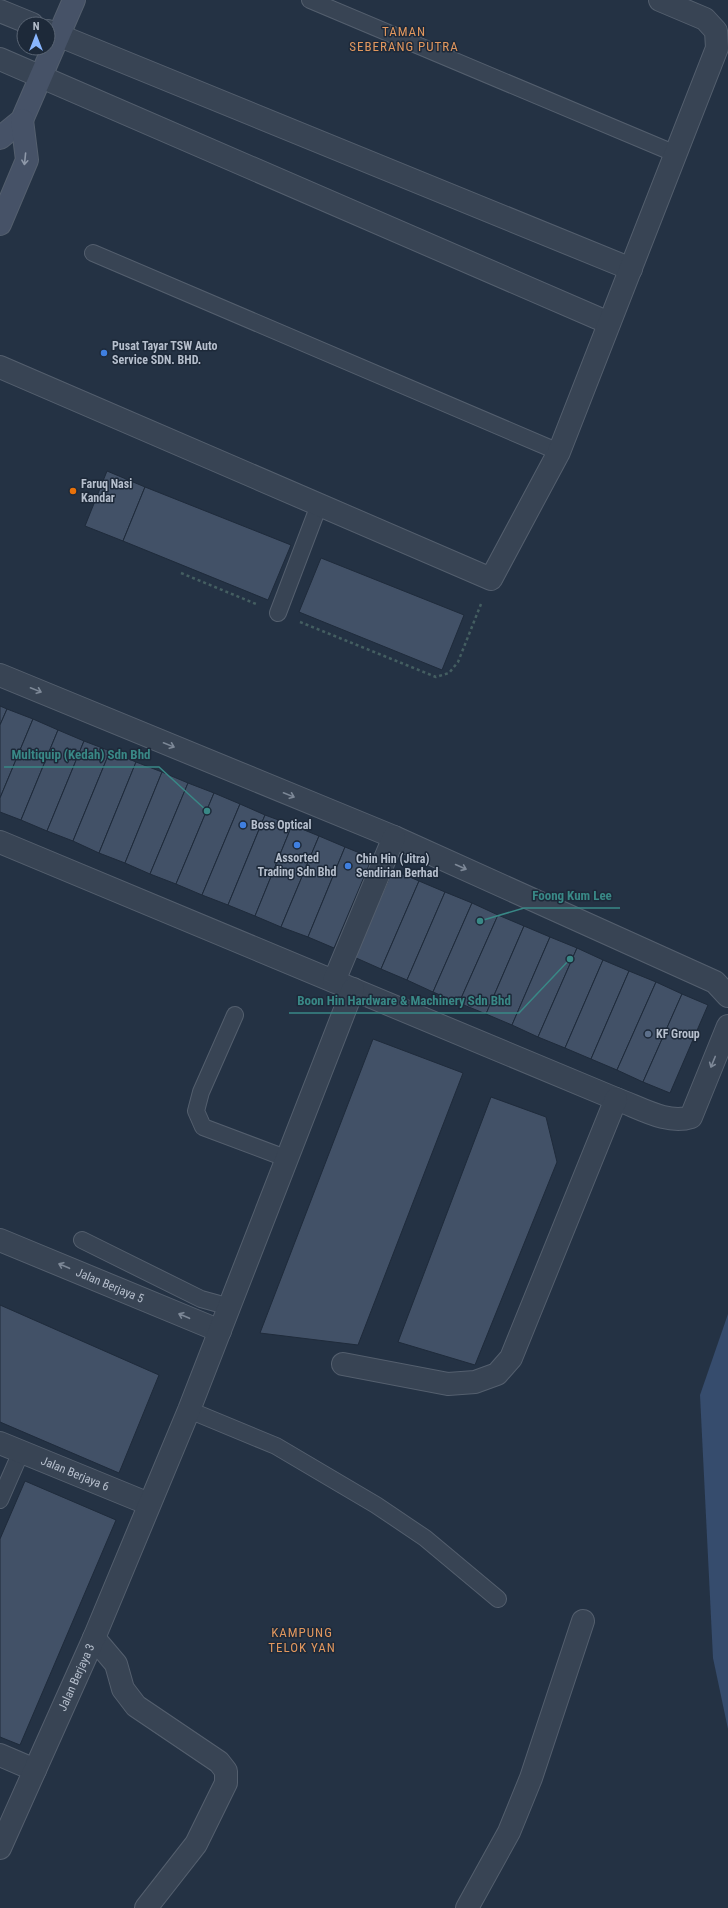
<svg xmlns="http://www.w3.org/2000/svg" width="728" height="1908" viewBox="0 0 728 1908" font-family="'Roboto Condensed',sans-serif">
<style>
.water{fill:#364c6d}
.building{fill:#425167;stroke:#1f2b3b}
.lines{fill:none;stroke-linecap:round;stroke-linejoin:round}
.lane-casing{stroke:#545f6e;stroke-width:18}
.street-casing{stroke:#545f6e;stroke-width:24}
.secondary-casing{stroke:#545f6e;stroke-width:24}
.path{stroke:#445e61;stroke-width:2.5;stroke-dasharray:3 3;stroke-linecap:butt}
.lane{stroke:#384454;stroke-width:16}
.street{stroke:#384454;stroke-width:22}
.secondary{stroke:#465267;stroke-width:22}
.oneway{stroke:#8f99a9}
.oneway2{stroke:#7d8897}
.shop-dot{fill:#3f7fe0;stroke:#1d2939;stroke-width:1.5}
.food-dot{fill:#e8710a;stroke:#1d2939;stroke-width:1.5}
.service-dot{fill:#5c6f8a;stroke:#1d2939;stroke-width:1.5}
.labels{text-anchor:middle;stroke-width:3;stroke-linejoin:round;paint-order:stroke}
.poi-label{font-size:12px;font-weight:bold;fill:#b6bfcd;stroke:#1d2939;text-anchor:start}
.street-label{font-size:12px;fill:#b6bfcd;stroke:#1d2939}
.neighbourhood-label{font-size:13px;letter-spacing:1px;fill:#e1975e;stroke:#1d2939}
.leader{fill:none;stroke:#398886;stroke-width:1.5}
.callout-dot{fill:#398886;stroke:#1d2939;stroke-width:1.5}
.callout-label{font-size:13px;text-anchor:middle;font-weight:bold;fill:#398886;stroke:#1d2939;stroke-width:3;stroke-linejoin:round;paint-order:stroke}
</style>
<rect width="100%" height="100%" fill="#243244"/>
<polygon class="water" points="728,1314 728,1729 713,1658 700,1395"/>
<g class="building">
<polygon points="107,471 145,487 123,541 85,526"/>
<polygon points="145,487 291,545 268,600 123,541"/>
<polygon points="321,558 464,615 442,670 299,612"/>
<polygon points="0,706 7,709 0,725"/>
<polygon points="7,709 33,719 0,798 0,725"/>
<polygon points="33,719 58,730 21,820 0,812 0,798"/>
<polygon points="58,730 84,741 47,831 21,820"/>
<polygon points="84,741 110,751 73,841 47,831"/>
<polygon points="110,751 136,762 99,853 73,841"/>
<polygon points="136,762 162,772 125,863 99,853"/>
<polygon points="162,772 188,783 150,874 125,863"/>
<polygon points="188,783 214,793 176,884 150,874"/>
<polygon points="214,793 240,804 202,895 176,884"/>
<polygon points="240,804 265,815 228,905 202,895"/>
<polygon points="265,815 292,825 255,916 228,905"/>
<polygon points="292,825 319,836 281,927 255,916"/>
<polygon points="319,836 345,847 308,937 281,927"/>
<polygon points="345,847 372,858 334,948 308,937"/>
<polygon points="393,870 419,881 381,969 354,957"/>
<polygon points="419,881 445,892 407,980 381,969"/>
<polygon points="445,892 472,903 433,992 407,980"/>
<polygon points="472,903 498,915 459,1003 433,992"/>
<polygon points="498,915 524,926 486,1014 459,1003"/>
<polygon points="524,926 550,937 512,1025 486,1014"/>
<polygon points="550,937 577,948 538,1037 512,1025"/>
<polygon points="577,948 603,960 565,1048 538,1037"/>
<polygon points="603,960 629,971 591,1059 565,1048"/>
<polygon points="629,971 656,982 617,1070 591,1059"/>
<polygon points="656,982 682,994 643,1082 617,1070"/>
<polygon points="682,994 708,1005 670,1093 643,1082"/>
<polygon points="373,1039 463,1073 358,1345 260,1333"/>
<polygon points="491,1097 546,1117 557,1162 475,1365 398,1342"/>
<polygon points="0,1305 159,1375 119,1473 0,1422"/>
<polygon points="25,1481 116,1520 20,1745 0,1737 0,1539"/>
</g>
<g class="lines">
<g class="lane-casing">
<g id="lane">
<polyline points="310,0 676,154"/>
<polyline points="93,253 559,452"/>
<polyline points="278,613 319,505"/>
<polyline points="235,1015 201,1092 196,1111 203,1127 288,1159"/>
<polyline points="82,1240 201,1299 230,1307"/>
<polyline points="189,1410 276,1446 376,1505 425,1538 498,1599"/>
<polyline points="0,1500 21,1452"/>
</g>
</g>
<g class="street-casing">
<g id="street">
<polyline points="0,11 32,24"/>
<polyline points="48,31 631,269"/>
<polyline points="0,59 609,323"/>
<polyline points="0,367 491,579 559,452 717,48 716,31 705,19 660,0"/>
<polyline points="0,675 394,837 715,982 728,996"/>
<path d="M0,842L616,1099C639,1107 667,1125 691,1117L728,1026"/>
<polyline points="334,981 394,837"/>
<path id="s1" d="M0,1240L220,1331"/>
<polyline points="343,1364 448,1384 475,1382 497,1374 511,1358 616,1099"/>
<path id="s2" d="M0,1443L149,1504"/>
<polyline points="94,1638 116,1664 123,1689 136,1706 219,1762 226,1771 226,1783 196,1844 146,1908"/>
<polyline points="0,1755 35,1770"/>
<path id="s3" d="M0,1848L94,1638L189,1410L353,989"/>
<polyline points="467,1908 509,1832 531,1778 583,1621"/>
</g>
</g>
<g class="secondary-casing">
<g id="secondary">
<polyline points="0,138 22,120 74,0"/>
<polyline points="0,224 27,160 22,120"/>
</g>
</g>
<g class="path">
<polyline points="181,573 256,604"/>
<polyline points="300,622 436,677 449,673 458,662 481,604"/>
</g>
<use href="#lane" class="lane"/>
<use href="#street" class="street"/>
<use href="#secondary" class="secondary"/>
</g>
<defs><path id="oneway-shaft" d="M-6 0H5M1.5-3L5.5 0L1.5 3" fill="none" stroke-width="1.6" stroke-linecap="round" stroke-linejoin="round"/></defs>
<use class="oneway" href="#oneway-shaft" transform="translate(25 159) rotate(96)"/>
<g class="oneway2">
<use href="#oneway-shaft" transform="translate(36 690) rotate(22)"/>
<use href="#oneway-shaft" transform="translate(169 745) rotate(22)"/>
<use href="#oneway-shaft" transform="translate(289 795) rotate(22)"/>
<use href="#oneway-shaft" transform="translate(461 867) rotate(24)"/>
<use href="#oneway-shaft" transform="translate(713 1062) rotate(112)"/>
<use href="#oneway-shaft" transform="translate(64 1266) rotate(-157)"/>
<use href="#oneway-shaft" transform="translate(184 1316) rotate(-157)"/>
</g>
<g class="shop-dot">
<circle cx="104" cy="353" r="4"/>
<circle cx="243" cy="825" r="4"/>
<circle cx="297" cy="845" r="4"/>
<circle cx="348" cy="866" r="4"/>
</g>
<circle class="food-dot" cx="73" cy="491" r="4"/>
<circle class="service-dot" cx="648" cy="1034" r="4"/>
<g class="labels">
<g class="poi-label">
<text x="112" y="350">Pusat Tayar TSW Auto<tspan x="112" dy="14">Service SDN. BHD.</tspan></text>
<text x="81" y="488">Faruq Nasi<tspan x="81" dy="14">Kandar</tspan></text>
<text x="251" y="829">Boss Optical</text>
<text x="297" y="862" text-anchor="middle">Assorted<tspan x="297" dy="14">Trading Sdn Bhd</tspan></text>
<text x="356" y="863">Chin Hin (Jitra)<tspan x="356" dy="14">Sendirian Berhad</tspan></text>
<text x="656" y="1038">KF Group</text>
</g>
<g class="street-label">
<text dy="4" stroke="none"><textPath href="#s1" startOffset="119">Jalan Berjaya 5</textPath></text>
<text dy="4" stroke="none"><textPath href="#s2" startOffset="81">Jalan Berjaya 6</textPath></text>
<text dy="4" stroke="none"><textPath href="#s3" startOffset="187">Jalan Berjaya 3</textPath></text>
</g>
<g class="neighbourhood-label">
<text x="404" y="36">TAMAN<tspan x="404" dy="15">SEBERANG PUTRA</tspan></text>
<text x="302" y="1637">KAMPUNG<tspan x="302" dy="15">TELOK YAN</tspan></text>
</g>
</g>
<path class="leader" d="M207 811L159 767H4M480 921L524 908H620M570 959L519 1013H289"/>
<g class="callout-dot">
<circle cx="207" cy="811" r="4"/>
<circle cx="480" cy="921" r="4"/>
<circle cx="570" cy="959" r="4"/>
</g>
<g class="callout-label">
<text x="81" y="759">Multiquip (Kedah) Sdn Bhd</text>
<text x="572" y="900">Foong Kum Lee</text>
<text x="404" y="1005">Boon Hin Hardware &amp; Machinery Sdn Bhd</text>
</g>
<g transform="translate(36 36)"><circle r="19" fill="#1d2939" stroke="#5a6574"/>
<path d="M0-3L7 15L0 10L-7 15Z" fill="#89b6ff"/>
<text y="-6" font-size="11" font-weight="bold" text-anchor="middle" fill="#b6bfcd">N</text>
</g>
</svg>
